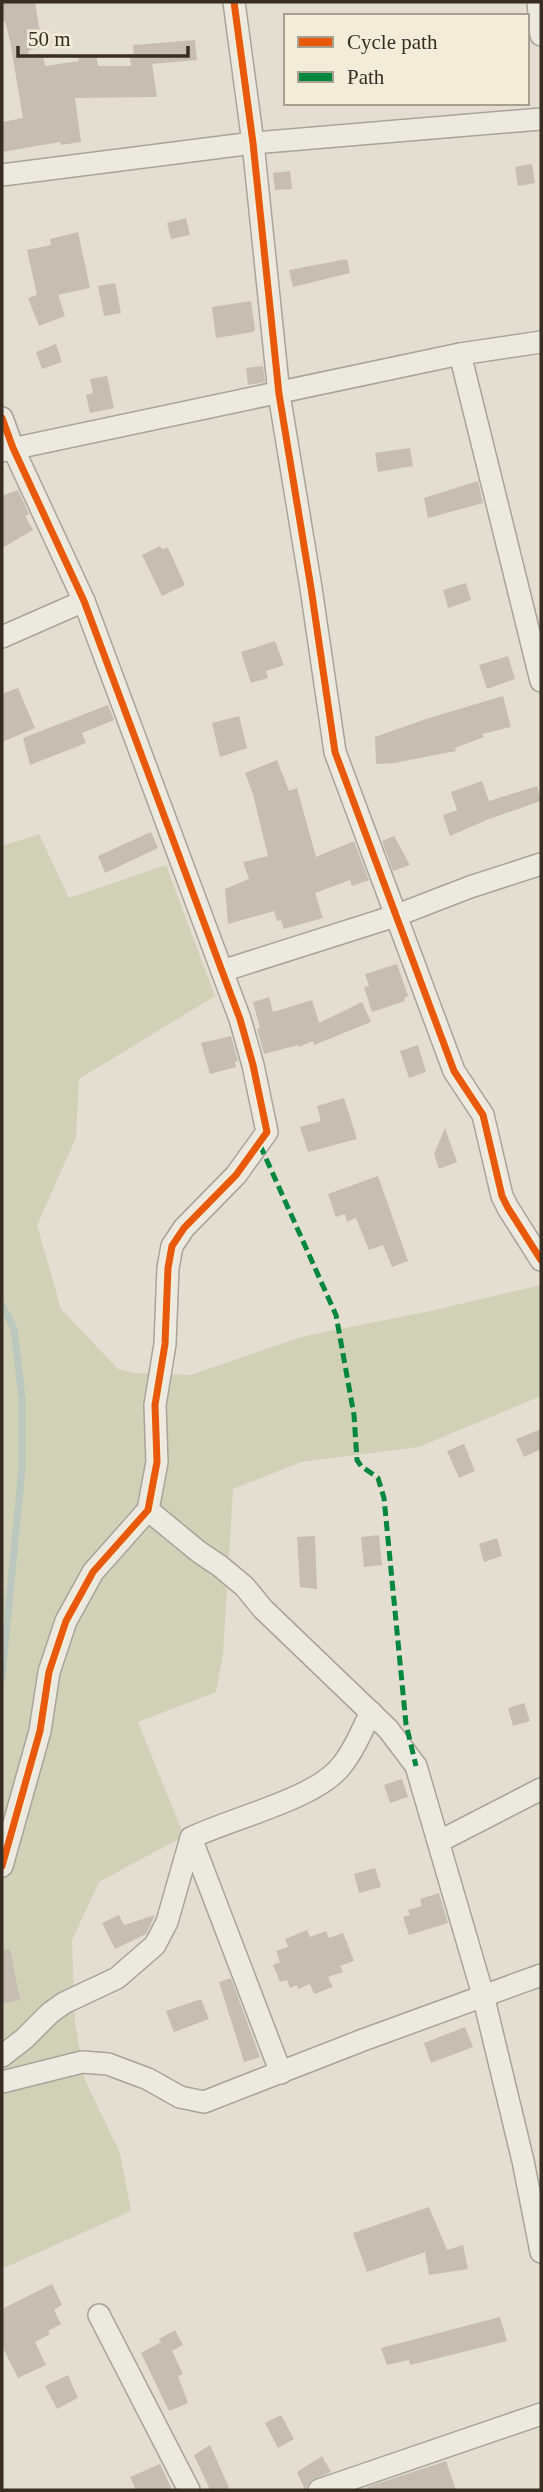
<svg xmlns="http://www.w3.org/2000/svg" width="543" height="2492" viewBox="0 0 543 2492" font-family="Georgia,serif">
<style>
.green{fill:#d0d1b6}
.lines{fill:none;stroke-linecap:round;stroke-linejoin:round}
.stream{stroke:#bbc8c0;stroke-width:7}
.building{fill:#c6beb2}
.street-casing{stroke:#a9a399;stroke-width:24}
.street{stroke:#ece9e1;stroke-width:21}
.quiet{stroke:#00873e;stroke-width:5;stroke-dasharray:10 5;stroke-linecap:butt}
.cycleway-casing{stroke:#f2ecd9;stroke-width:11}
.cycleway{stroke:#e8590c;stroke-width:7}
</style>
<rect width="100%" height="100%" fill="#e3ded1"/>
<polygon class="green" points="39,834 69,898 166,865 215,996 79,1079 76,1138 37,1225 61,1309 118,1369 134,1373 191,1375 301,1337 430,1311 541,1285 541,1396 419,1447 301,1462 233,1489 223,1655 216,1692 138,1722 184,1836 99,1882 72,1940 75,2022 84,2078 120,2153 131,2211 4,2268 2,2259 2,846"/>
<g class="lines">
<polyline class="stream" points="2,1305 14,1329 22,1398 22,1468 2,1677"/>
</g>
<g class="building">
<polygon points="2,2 35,2 42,46 28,51 29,55 43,54 45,66 79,61 78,57 96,55 98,66 131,66 130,58 134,58 133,45 195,40 197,60 152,64 157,97 75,98 81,142 61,145 60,142 2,152 2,122 23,118 10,41 5,21 2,22"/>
<polygon points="532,164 535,183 518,186 515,167"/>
<polygon points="290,171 292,189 275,190 273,173"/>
<polygon points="186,218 190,235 171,239 167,223"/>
<polygon points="78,232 90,288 58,295 65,316 39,326 28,298 37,295 27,250 51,245 50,239"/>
<polygon points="347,259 350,273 293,287 289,270"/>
<polygon points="115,283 121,313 104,316 98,286"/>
<polygon points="251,301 255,329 253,332 216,338 212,307"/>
<polygon points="56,344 62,362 42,369 36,352"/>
<polygon points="263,366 265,382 248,385 246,368"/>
<polygon points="107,376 114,408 90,413 86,395 93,393 90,379"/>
<polygon points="410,448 413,466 378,472 375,453"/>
<polygon points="478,481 483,503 428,518 424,498"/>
<polygon points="18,490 29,514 25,516 33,530 2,548 2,496"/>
<polygon points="160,546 162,549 168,548 185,585 162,596 142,555"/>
<polygon points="466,583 471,600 448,608 443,590"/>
<polygon points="275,641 284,665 266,671 268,678 251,683 241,652"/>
<polygon points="508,656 515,679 487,689 479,665"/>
<polygon points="18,688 35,728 2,742 2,694"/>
<polygon points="503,696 511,727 482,734 484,737 455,748 456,751 394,763 376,764 375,737 429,718"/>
<polygon points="108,705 114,720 82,733 86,743 30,765 23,738"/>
<polygon points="239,716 247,748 220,757 212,723"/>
<polygon points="277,760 289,791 297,788 316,857 354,841 369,880 352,886 350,880 315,893 323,918 284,929 281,920 277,921 274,911 228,924 225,889 249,879 243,862 268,856 253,794 245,773"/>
<polygon points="482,781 489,801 537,786 541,801 489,819 450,836 443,815 457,810 451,792"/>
<polygon points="151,832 158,848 105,873 98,856"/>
<polygon points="394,836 410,865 393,871 382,841"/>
<polygon points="397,964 408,996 404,998 405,1001 372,1012 364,987 369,986 365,974"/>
<polygon points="269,997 273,1012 312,1000 319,1023 362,1002 371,1022 314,1045 313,1041 299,1047 298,1045 264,1054 257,1029 260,1028 253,1002"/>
<polygon points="231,1036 238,1061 235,1062 236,1067 210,1074 201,1043"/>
<polygon points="418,1045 426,1072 409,1078 400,1051"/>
<polygon points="344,1098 357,1139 308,1152 300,1127 321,1121 317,1106"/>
<polygon points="445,1128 457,1162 439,1169 434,1154"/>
<polygon points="378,1176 408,1261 392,1267 383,1245 369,1250 356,1218 347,1222 345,1214 336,1217 328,1194"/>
<polygon points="541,1429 541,1449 524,1457 516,1439"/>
<polygon points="464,1444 475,1471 459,1478 447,1451"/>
<polygon points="379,1535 382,1565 364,1567 361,1537"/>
<polygon points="315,1536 317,1589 300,1587 297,1537"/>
<polygon points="497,1538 502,1556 484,1562 479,1544"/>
<polygon points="524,1703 530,1721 513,1726 508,1708"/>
<polygon points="402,1779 408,1797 390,1803 384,1785"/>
<polygon points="375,1868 381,1887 359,1893 354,1874"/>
<polygon points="439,1893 448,1923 409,1935 403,1917 410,1915 408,1910 422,1906 420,1899"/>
<polygon points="119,1915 124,1925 155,1915 146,1934 115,1949 102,1923"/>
<polygon points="307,1930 310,1937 326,1931 329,1938 343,1933 354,1961 340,1966 343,1972 328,1977 333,1987 314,1994 310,1984 298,1989 297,1985 290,1988 287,1980 280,1982 273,1965 280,1962 276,1951 288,1947 285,1939"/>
<polygon points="10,1949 20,2000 2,2004 2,1950"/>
<polygon points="231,1978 260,2057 244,2062 219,1982"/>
<polygon points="201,1999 209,2019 174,2032 166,2011"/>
<polygon points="465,2027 473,2047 431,2063 424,2043"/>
<polygon points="429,2207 447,2250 463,2245 468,2269 429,2275 425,2252 367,2272 353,2233"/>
<polygon points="52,2284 62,2305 54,2310 61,2324 48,2331 50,2334 35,2342 46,2365 18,2378 2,2346 2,2309"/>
<polygon points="500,2317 507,2341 410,2365 409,2360 387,2365 381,2348"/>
<polygon points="175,2330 183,2345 172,2351 183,2374 178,2376 188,2403 169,2411 141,2353 161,2342 159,2339"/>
<polygon points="68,2375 78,2398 57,2409 45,2386"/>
<polygon points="281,2415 294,2439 278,2448 265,2423"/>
<polygon points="210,2445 230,2490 210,2490 194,2455"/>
<polygon points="322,2456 331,2472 310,2481 305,2490 297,2472"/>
<polygon points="446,2461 456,2490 368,2490 367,2487"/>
<polygon points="160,2464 172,2490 136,2490 130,2477"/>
</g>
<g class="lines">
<g class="street-casing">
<g id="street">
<polyline points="234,2 253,143 279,394 311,588 335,752 454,1071 483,1115 502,1196 508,1208 541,1260"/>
<polyline points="538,2 541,35"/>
<polyline points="2,175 253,143 541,119"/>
<polyline points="460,354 541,681"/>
<polyline points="2,418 13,448 84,601 222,971 240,1019 253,1065 267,1132 236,1175 184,1228 172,1246 168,1268 165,1344 155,1405 157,1462 148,1510 93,1572 66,1621 49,1672 40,1731 2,1866"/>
<polyline points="2,451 460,354 541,342"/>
<polyline points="2,637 84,601"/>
<polyline points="222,971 395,916 470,887 541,864"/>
<polyline points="148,1510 199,1552 220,1566 245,1587 263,1609 388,1729 416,1766 483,1995 523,2161 541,2252"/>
<polyline points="191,1838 281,2073"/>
<polyline points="440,1841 541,1789"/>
<path d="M2,2056L24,2039L50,2013L64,2003L117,1978L155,1945L167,1922L191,1838C231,1818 317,1799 342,1765C355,1749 362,1730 371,1712"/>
<polyline points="2,2082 82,2062 108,2064 148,2079 180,2097 204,2102 363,2040 541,1975"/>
<polyline points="99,2315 189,2490"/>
<polyline points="319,2490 541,2414"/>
</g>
</g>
<use href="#street" class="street"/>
<polyline class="quiet" points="260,1145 336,1315 354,1415 357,1460 361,1466 378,1478 384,1498 406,1724 416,1766"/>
<g class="cycleway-casing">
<g id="cycleway">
<polyline points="234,2 253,143 279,394 311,588 335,752 454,1071 483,1115 502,1196 508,1208 541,1260"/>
<polyline points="2,418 13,448 84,601 222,971 240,1019 253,1065 267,1132 236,1175 184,1228 172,1246 168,1268 165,1344 155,1405 157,1462 148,1510 93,1572 66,1621 49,1672 40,1731 2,1866"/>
</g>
</g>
<use href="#cycleway" class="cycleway"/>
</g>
<rect width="543" height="2492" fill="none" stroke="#372d22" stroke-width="7"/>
<rect x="284" y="14" width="245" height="91" fill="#f2ecd9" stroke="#a7a090" stroke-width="2"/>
<rect x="298" y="37" width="35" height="10" fill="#e8590c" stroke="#a7a090" stroke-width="2"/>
<text x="347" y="49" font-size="21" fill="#372d22">Cycle path</text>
<rect x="298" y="72" width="35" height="10" fill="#00873e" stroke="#a7a090" stroke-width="2"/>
<text x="347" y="84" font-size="21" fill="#372d22">Path</text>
<path d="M18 46v10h170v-10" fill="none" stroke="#372d22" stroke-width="3.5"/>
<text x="28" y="46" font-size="21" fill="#372d22" stroke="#f2ecd9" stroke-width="5" paint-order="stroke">50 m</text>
</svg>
